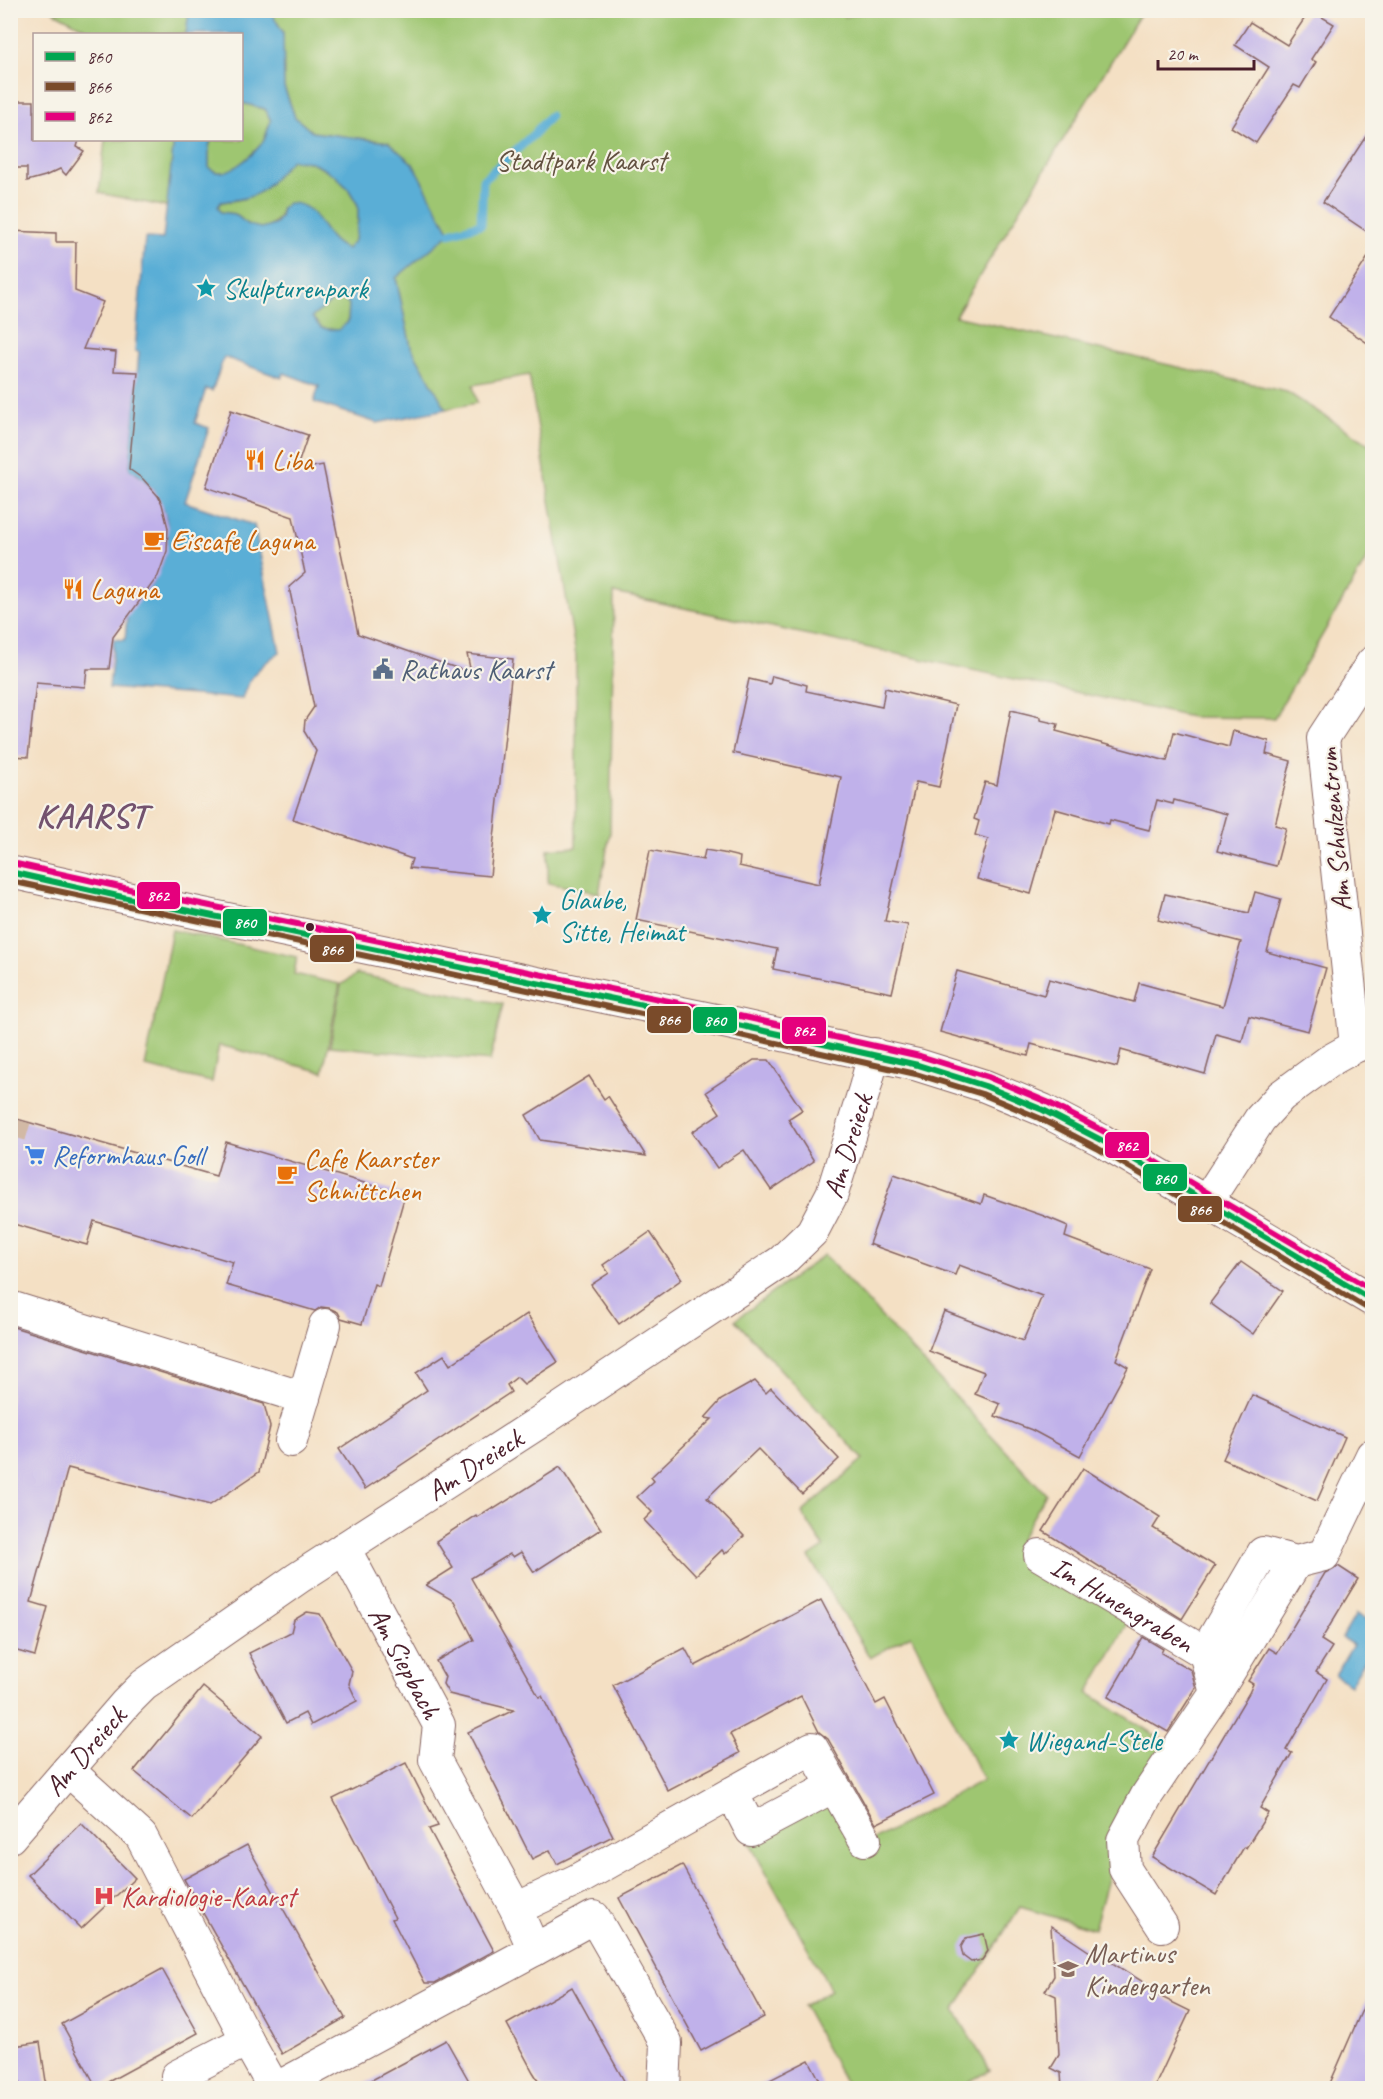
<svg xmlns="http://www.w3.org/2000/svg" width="1383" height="2099" viewBox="0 0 1383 2099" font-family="Caveat,sans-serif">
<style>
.green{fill:#9ec671;stroke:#74724e;stroke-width:1.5}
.water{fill:#5aaed6;stroke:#526680;stroke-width:1.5;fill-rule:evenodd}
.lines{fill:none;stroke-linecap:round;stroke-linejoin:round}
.stream{stroke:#5aaed6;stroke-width:9}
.building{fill:#c0b1ea}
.street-tunnel{stroke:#d2b9a5;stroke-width:32;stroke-dasharray:32 16;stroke-linecap:butt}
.street-casing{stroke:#866361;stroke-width:34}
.street{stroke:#fff;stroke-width:32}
.bus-1-casing{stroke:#f7f3e8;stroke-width:10}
.bus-2-casing{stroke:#f7f3e8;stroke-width:10}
.bus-3-casing{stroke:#f7f3e8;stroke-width:10}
.bus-1{stroke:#00a651;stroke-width:6}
.bus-2{stroke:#7a4b2a;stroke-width:6}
.bus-3{stroke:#e5007d;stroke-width:6}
.bus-dot{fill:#4a1f2b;stroke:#f7f3e8;stroke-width:2}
.labels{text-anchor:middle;stroke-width:4.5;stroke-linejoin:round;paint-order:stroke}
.park-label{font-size:28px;fill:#635140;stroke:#f7f3e8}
.culture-label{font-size:28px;fill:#0d838f;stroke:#f7f3e8;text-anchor:start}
.food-label{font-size:28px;fill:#c56008;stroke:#f7f3e8;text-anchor:start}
.service-label{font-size:28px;fill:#4e5e75;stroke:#f7f3e8;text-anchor:start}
.street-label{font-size:28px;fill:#4a1f2b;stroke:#f7f3e8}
.shop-label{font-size:28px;fill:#366cbe;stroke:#f7f3e8;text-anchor:start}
.health-label{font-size:28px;fill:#be3a42;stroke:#f7f3e8;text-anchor:start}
.education-label{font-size:28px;fill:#785e54;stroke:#f7f3e8;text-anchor:start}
.district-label{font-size:34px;font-weight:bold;letter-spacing:1.5px;fill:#73526e;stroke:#f7f3e8}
.line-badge{stroke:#f7f3e8;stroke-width:2}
.badge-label{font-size:16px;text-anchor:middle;font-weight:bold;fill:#fff}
</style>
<rect width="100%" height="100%" fill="#f7f3e8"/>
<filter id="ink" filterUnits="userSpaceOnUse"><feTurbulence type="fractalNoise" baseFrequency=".0167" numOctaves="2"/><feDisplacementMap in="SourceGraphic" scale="12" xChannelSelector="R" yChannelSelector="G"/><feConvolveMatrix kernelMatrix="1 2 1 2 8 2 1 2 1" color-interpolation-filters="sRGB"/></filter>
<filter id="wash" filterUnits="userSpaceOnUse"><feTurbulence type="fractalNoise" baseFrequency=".008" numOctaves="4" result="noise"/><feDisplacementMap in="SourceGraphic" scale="24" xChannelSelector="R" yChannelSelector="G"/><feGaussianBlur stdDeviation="1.35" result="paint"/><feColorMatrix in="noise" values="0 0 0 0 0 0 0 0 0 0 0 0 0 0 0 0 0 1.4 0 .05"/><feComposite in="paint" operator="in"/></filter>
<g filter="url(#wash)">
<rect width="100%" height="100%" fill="#f4e0c4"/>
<g class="green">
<polygon points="844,10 845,17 870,10 1142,11 955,316 1287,392 1372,446 1372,550 1274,718 1191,717 614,593 610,833 599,893 548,883 548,849 576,847 576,656 529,375 473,385 477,403 446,409 411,347 396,278 450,232 433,204 389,142 312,132 295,117 284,87 283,32 270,11"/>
<polygon points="52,11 189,11 186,34 96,34"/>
<path d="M242,103L265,109L271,121C268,127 267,134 264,140C257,151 232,175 218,172C214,172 212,170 209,168V147L211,140H242Z"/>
<polygon points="105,140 174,140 167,207 99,193"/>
<path d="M292,160L311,162L335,175L349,190L358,205V220L355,240L347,249C328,243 323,224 310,210L282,208C278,225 262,234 246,223C242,221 239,216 235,214C231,213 225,213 221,212L218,207L221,202C231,201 242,200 251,196C267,190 278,171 292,160Z"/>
<polygon points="341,294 349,304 348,322 338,331 321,328 312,317"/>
<polygon points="172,930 297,957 294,974 340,984 323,1072 219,1045 212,1082 145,1067"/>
<polygon points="357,974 503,1004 490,1061 330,1046 341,985"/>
<polygon points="824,1255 1046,1494 1016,1547 1132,1616 1088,1693 1169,1744 1125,1818 1094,1929 1020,1907 954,2010 990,2070 958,2088 848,2088 803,2006 831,1990 749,1842 831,1799 859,1848 983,1780 911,1635 870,1658 809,1557 824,1547 802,1513 863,1459 735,1320"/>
</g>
<g class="water">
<path d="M189,11H270L283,32L284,87L295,117L312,132L388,142L413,164L450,233L396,278L411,347L446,409L377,423L314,402L319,386L284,373L282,378L224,357L212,391L206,389L195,423L209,428L185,502L254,525L280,652C262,664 248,677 242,699L109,688L114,639L125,640L132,562L147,591C170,560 177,518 150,487C144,480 138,473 129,470L139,352L135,351L145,238L163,239L174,140H211L209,147V168C212,169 214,172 217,172C232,175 257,151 264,140C267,134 268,127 271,121L265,109L242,103V34H186ZM292,160L311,162L335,175L349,190L358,205V220L355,240L347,249C319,240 321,201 288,203L282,208L280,217L275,224L261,228L248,225L235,214L221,212L218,207L221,202C235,200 252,199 264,189C274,180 281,169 292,160ZM340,295L349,304L348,322L338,330L321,328L312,317Z"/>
<polygon points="1356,1614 1372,1624 1372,1649 1350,1685 1335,1675 1353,1645 1342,1638"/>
</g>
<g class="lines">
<polyline class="stream" points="450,233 481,224 483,180 534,134 550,116"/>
</g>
<g id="blocks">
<g class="building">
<polygon points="1310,10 1334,24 1311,59 1316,62 1300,88 1294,85 1256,143 1231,127 1269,67 1235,45 1250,22 1287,45"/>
<polygon points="10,101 34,101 34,140 79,140 77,147 84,151 66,175 60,169 45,176 27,181 27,168 15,168 15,158 10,158"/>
<polygon points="1372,127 1372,235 1323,202"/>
<polygon points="10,231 56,233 56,242 76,242 75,291 103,302 83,349 116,352 114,371 138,372 129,469 143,479 158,496 162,504 168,528 167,551 158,576 113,637 109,669 87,669 85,687 36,683 28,757 10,756"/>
<polygon points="1372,251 1372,346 1329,317"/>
<polygon points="231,410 308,435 296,470 323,465 358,634 471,673 467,654 513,659 490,876 409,868 412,859 293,819 316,751 304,731 305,720 314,707 289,587 305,573 293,517 206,487"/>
<polygon points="772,676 807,685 806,691 882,707 885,688 956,705 939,787 916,782 885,921 908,925 892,993 773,969 777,949 636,920 650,850 703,860 705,850 723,853 740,857 739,866 819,884 841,777 733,753 749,679 770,684"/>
<polygon points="1011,710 1040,717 1040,720 1058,724 1056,731 1167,761 1174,732 1229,747 1233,731 1269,741 1266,754 1291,761 1275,825 1286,828 1276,866 1217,851 1227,814 1174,800 1173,804 1157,800 1149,830 1110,820 1109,824 1055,809 1031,894 977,879 988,839 975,835 979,821 974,819 985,782 997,785"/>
<polygon points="1255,892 1281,899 1267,952 1326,968 1308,1031 1249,1016 1242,1041 1216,1034 1205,1074 1121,1050 1117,1067 1031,1044 1028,1056 940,1032 957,971 1044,995 1049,979 1134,1002 1139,983 1223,1006 1241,942 1158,920 1165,894 1249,913"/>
<polygon points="754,1060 769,1060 802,1110 788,1119 814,1161 771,1190 744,1150 717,1168 692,1132 720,1113 706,1092"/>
<polygon points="589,1076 604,1099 608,1096 646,1156 540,1140 526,1115"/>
<polygon points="10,1117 216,1176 226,1142 405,1195 379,1286 374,1284 362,1324 341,1318 338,1312 329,1308 321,1307 315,1311 226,1285 233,1262 94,1221 87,1245 10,1223"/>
<polygon points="894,1174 981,1204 984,1195 1044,1216 1068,1226 1065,1237 1150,1269 1116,1360 1128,1367 1080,1456 1032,1430 995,1416 1000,1404 975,1394 984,1372 929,1351 944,1311 1023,1341 1042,1296 959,1265 955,1275 869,1244"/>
<polygon points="650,1232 682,1279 619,1324 591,1285 609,1273 603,1265"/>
<polygon points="1241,1262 1283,1291 1253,1334 1210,1303"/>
<polygon points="527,1314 558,1362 524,1384 517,1377 507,1385 511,1392 365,1489 339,1449 427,1390 416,1373 444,1355 450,1365"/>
<polygon points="10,1326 264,1404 270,1427 259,1472 210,1505 68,1468 31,1602 48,1607 35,1656 10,1649"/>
<polygon points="755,1381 766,1393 771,1388 839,1459 802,1494 758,1449 707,1498 744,1536 725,1554 722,1550 696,1575 644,1520 652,1512 637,1497 654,1481 651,1477 712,1419 705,1418 721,1400"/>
<polygon points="1252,1395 1345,1437 1317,1501 1223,1459"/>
<polygon points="560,1467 601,1529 534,1572 521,1552 513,1557 510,1554 471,1578 539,1697 542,1696 613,1836 557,1864 550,1850 532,1859 468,1732 514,1710 449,1694 443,1684 445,1677 436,1661 474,1640 454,1601 426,1585 453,1568 436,1541 476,1515 477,1517 493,1507 494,1509"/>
<polygon points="1083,1468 1160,1517 1153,1528 1215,1566 1182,1619 1043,1531"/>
<polygon points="1338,1566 1358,1579 1321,1640 1332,1647 1316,1672 1327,1679 1286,1750 1292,1753 1260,1808 1268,1813 1246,1848 1244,1847 1216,1895 1152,1857 1249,1693 1253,1684 1248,1681 1269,1648 1277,1653 1325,1573"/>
<polygon points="821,1600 876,1704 885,1699 934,1795 876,1824 828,1739 819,1732 801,1696 730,1734 740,1753 668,1791 613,1685 685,1648 695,1666"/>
<polygon points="307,1612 320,1614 352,1671 349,1684 357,1701 311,1725 305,1713 286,1723 249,1653 291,1632 294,1620"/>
<polygon points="1143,1637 1163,1649 1161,1653 1191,1670 1196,1688 1168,1732 1108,1697"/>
<polygon points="203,1687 262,1736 192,1819 134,1771"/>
<polygon points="406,1763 438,1826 429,1829 494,1951 435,1983 425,1983 392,1919 395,1918 333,1799"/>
<polygon points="81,1823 135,1878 81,1929 28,1875"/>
<polygon points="247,1845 345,2018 282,2054 184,1879"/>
<polygon points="682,1865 764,2017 701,2051 619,1898"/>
<polygon points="1051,1926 1090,1952 1093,1951 1153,1988 1151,1992 1190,2011 1154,2088 1062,2088 1061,2073 1051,2068 1059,2055 1056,1996 1045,1991 1054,1976"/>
<polygon points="984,1934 988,1951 982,1960 971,1962 963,1956 961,1947 966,1938"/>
<polygon points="162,1969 198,2033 97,2088 62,2024"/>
<polygon points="572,1987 628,2088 543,2088 533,2072 507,2024"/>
<polygon points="1372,1987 1372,2088 1328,2088"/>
<polygon points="446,2040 473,2088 357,2088"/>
<polygon points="40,2042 47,2088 20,2088 14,2046"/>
<polygon points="809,2060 824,2088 754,2088"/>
</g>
</g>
</g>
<g filter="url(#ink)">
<use href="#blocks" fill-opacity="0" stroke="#866361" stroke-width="1.5"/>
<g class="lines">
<polyline class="street-tunnel" points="10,1136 15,1119"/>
<g class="street-casing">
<g id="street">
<polyline points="10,872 136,900 715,1020 918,1065 985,1086 1043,1110 1101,1140 1372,1300"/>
<polyline points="1356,1046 1323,738 1372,663"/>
<polyline points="1207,1201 1260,1119 1281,1096 1329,1061 1356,1046 1372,1041"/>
<polyline points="10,1307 304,1398"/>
<polyline points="291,1441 325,1325"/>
<path id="s1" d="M344,1548L439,1725L435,1760L516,1909L534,1950L594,1917L666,2043L664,2088"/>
<path id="s2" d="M1040,1555L1205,1653"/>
<polyline points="1216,1693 1296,1562"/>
<polyline points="68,1770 141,1836 247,2040 177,2076 185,2088"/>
<polyline points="732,1793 751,1830 834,1786"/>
<path id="s3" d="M10,1837L126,1703L144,1685L298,1578L552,1414L782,1261L812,1232L832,1194L865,1088L874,1054"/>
<polyline points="516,1909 577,1880 812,1748 865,1840"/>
<polyline points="1162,1926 1125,1869 1123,1840 1147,1795 1216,1693 1205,1653 1263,1553 1296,1562 1324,1555 1372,1455"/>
<polyline points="247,2040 274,2088"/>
<polyline points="277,2088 534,1950"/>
</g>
</g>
<use href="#street" class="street"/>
<g class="bus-1-casing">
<polyline id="bus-1" points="10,872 136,900 715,1020 918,1065 985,1086 1043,1110 1101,1140 1372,1300"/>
</g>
<g class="bus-2-casing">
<polyline id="bus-2" points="10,881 713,1029 916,1074 982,1094 1039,1118 1097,1148 1367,1308"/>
</g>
<g class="bus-3-casing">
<polyline id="bus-3" points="12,863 138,891 717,1011 920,1056 988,1077 1047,1102 1105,1132 1372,1290"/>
</g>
<use href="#bus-1" class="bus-1"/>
<use href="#bus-2" class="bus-2"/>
<use href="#bus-3" class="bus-3"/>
</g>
</g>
<defs>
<g id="sight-bare" transform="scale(1.62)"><path d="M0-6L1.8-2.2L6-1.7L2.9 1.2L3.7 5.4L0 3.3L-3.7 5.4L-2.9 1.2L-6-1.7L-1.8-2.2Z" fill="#0f9aa8" stroke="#f7f3e8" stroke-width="2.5" paint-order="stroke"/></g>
<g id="restaurant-bare" transform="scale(1.62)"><path d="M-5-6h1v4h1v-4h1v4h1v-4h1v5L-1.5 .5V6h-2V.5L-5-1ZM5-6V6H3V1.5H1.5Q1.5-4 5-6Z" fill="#e8710a" stroke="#f7f3e8" stroke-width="2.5" paint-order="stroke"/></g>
<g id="cafe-bare" transform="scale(1.62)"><path d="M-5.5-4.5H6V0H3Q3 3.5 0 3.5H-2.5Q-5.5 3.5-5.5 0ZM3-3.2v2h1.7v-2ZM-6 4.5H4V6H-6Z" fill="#e8710a" stroke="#f7f3e8" stroke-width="2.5" paint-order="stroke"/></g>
<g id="civic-bare" transform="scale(1.62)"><path d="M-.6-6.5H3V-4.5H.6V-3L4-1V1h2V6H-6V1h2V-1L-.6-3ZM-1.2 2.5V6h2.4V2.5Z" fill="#5c6f8a" stroke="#f7f3e8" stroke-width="2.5" paint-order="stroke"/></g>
<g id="supermarket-bare" transform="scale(1.62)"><path d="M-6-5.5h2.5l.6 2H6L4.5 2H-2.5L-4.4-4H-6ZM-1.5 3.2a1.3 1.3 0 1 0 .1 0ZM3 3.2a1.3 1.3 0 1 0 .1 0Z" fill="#3f7fe0" stroke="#f7f3e8" stroke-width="2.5" paint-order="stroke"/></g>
<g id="hospital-bare" transform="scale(1.62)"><path d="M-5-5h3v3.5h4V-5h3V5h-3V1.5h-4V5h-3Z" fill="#e0444e" stroke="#f7f3e8" stroke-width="2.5" paint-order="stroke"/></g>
<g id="school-bare" transform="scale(1.62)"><path d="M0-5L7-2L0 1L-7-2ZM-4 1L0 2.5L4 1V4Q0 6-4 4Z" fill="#8d6e63" stroke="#f7f3e8" stroke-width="2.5" paint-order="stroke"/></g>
</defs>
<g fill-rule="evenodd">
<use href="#sight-bare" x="206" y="288"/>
<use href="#restaurant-bare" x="255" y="460"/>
<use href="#cafe-bare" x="154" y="540"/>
<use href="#restaurant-bare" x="73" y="589"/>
<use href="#civic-bare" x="383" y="669"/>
<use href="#sight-bare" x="542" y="915"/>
<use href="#supermarket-bare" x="35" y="1155"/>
<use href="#cafe-bare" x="287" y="1174"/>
<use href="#sight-bare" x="1009" y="1740"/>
<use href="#hospital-bare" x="104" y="1896"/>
<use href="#school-bare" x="1068" y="1969"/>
</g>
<circle class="bus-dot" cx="310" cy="927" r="5"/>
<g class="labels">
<g class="park-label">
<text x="581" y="170">Stadtpark Kaarst</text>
</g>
<g class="culture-label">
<text x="223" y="298">Skulpturenpark</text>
<text x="559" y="909">Glaube,<tspan x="559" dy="32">Sitte, Heimat</tspan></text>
<text x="1026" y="1750">Wiegand-Stele</text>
</g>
<g class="food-label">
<text x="272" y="470">Liba</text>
<text x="171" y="550">Eiscafe Laguna</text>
<text x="90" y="599">Laguna</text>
<text x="304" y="1168">Cafe Kaarster<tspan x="304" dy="32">Schnittchen</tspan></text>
</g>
<g class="service-label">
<text x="400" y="679">Rathaus Kaarst</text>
</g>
<g class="street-label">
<text transform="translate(1334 830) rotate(-95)" y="10">Am Schulzentrum</text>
<text dy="10" stroke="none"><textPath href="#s3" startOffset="1104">Am Dreieck</textPath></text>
<text dy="10" stroke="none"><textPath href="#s3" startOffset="600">Am Dreieck</textPath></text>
<text dy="10" stroke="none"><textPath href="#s2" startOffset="96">Im Hunengraben</textPath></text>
<text dy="10" stroke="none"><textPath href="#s1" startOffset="130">Am Siepbach</textPath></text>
<text dy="10" stroke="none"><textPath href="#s3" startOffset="114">Am Dreieck</textPath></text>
</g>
<g class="shop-label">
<text x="52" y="1165">Reformhaus Goll</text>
</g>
<g class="health-label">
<text x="121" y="1906">Kardiologie-Kaarst</text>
</g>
<g class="education-label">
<text x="1085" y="1963">Martinus<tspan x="1085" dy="32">Kindergarten</tspan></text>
</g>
<g class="district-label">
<text x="92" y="827">KAARST</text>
</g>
</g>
<g class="line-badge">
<rect x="136" y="881" width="45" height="29" rx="6" fill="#e5007d"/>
<rect x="222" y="908" width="46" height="29" rx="6" fill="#00a651"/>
<rect x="309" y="934" width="46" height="29" rx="6" fill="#7a4b2a"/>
<rect x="646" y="1005" width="46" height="29" rx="6" fill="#7a4b2a"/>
<rect x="692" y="1006" width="46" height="28" rx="6" fill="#00a651"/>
<rect x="781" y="1016" width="46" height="29" rx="6" fill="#e5007d"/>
<rect x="1104" y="1131" width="46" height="28" rx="6" fill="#e5007d"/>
<rect x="1142" y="1163" width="46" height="29" rx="6" fill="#00a651"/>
<rect x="1177" y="1195" width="46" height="28" rx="6" fill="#7a4b2a"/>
</g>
<g class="badge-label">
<text x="158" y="901">862</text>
<text x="245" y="928">860</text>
<text x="332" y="955">866</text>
<text x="669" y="1025">866</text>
<text x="715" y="1026">860</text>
<text x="804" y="1036">862</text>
<text x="1127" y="1151">862</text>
<text x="1165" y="1184">860</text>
<text x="1200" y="1215">866</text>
</g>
<rect width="1383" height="2099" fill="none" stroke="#f7f3e8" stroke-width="36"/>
<rect x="33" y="33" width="210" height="108" fill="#f7f3e8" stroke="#b29e9c" stroke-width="1.5"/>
<rect x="45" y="52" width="30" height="9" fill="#00a651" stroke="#b29e9c" stroke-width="1.5"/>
<text x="87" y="63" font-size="18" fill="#4a1f2b">860</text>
<rect x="45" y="82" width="30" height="9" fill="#7a4b2a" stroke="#b29e9c" stroke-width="1.5"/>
<text x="87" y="93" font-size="18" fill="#4a1f2b">866</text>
<rect x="45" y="112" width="30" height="9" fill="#e5007d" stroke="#b29e9c" stroke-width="1.5"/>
<text x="87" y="123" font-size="18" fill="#4a1f2b">862</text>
<path d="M1158 60v9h96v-9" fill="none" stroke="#4a1f2b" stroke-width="3"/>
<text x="1167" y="60" font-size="18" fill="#4a1f2b" stroke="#f7f3e8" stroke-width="4.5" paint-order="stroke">20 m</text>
</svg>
